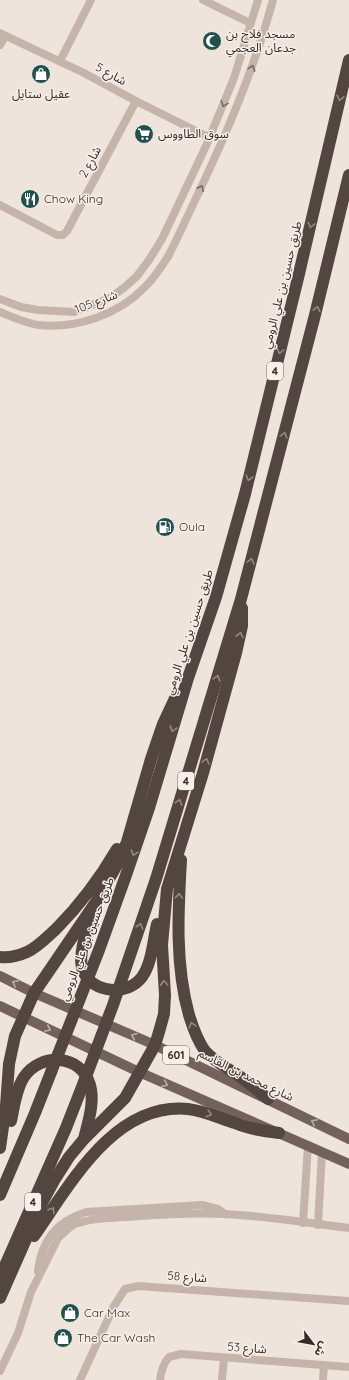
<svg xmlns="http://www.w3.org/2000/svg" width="349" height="1380" viewBox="0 0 349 1380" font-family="Quicksand,'Noto Sans Arabic',sans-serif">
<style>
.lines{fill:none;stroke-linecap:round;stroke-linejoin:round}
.minor{stroke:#c5b4aa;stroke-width:8}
.major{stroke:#73615b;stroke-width:10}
.highway{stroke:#534540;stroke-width:12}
.oneway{stroke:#756962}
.oneway2{stroke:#958983}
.oneway3{stroke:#bcafa9}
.labels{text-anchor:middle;stroke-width:3;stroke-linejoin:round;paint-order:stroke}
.shield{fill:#f7efe8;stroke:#6e6662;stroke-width:1}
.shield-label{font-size:11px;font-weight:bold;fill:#332b28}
.poi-label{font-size:12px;fill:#332b28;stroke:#f7efe8;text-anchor:start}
.street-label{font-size:12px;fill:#332b28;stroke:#f7efe8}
</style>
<rect width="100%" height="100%" fill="#efe4dc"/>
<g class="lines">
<g class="minor">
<polyline points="203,0 250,23"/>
<polyline points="0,33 84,73 136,101 210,138"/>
<polyline points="0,45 5,36"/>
<polyline points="60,61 91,0"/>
<polyline points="0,205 57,235 63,235 67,231 136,101"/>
<polyline points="0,299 21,307 38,310 74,312 110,298 125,287 137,276 149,260 162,239 206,146 234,78 258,0"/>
<path d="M0,312C12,317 25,323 38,325C76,329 118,315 145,287C155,277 162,266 169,255C209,172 249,89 273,0"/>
<polyline points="303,1223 308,1145"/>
<polyline points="318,1225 322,1152"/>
<path d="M38,1271C41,1241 57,1221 86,1212L202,1205L218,1209L225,1214"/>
<path d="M0,1371L18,1333L31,1292L58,1238L69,1228L75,1224L90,1220L97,1219C140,1216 182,1212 225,1214C266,1216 308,1223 349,1228"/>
<polyline points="80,1380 114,1306 125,1289 138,1286 349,1301"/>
<path d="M160,1380C161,1371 163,1364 169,1357L181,1354L349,1367"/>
<polyline points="222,1380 224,1358"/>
<polyline points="323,1380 324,1365"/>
</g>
<g class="major">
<polyline points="0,976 34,993 155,1045 349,1139"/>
<polyline points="0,1006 139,1072 349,1164"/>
</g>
<g class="highway">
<path d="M181,860C178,912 175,965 189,1015C193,1028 197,1040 205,1051C216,1063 229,1069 242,1078C251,1085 260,1092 268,1099"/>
<path d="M92,914C87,929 77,957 83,971C93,994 128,996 142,977C152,963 153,941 157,924"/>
<path d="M0,957C9,958 18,956 27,952C38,947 47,937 56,929C80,905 100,878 117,849"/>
<path d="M11,1121C14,1107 16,1089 24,1077C41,1052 81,1054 90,1085C95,1102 88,1122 84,1139"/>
<polyline points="0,1148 6,1106 9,1064 15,1036 34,993 96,902 118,863 127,842 151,759 163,724 177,694"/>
<polyline points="0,1195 35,1113 99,950 125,878 149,808 188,678 216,597 245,494 298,278 349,60"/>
<path d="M34,1236C70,1185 114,1102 188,1109C205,1111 219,1118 235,1123C249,1129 264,1131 279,1133"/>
<polyline points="0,1277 66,1128 82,1087 113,1005 156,879 241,599 315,315 349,175"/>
<polyline points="0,1298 42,1203 55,1179 69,1157 84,1139 125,1098 155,1045 159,1032 164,1014 165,995 162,945 167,889 203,773 236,653 242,626 242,608"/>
</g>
</g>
<defs><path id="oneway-chevron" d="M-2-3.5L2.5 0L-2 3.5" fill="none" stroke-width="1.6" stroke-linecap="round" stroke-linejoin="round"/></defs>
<g class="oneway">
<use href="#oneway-chevron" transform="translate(252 68) rotate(-70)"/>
<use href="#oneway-chevron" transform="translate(224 104) rotate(111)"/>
<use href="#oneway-chevron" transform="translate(201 188) rotate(-63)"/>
</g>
<g class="oneway2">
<use href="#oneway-chevron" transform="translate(340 98) rotate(103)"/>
<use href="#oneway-chevron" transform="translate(311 225) rotate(103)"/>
<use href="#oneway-chevron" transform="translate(317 309) rotate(-76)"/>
<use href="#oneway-chevron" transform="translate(280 351) rotate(104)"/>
<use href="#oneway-chevron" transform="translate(284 435) rotate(-75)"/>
<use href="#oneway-chevron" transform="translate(249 478) rotate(104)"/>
<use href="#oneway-chevron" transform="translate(251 561) rotate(-75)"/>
<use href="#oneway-chevron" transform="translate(240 635) rotate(-78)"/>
<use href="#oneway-chevron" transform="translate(217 678) rotate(-73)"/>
<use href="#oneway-chevron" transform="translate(173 729) rotate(106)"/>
<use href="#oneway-chevron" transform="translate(206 761) rotate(-74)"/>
<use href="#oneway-chevron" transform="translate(179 802) rotate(-73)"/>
<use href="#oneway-chevron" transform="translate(134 853) rotate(109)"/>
<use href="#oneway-chevron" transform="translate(179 896) rotate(-88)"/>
<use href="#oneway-chevron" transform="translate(140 926) rotate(-71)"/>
<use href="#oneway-chevron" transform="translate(164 983) rotate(-93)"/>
<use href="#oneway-chevron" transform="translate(192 1025) rotate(-107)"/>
<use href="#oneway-chevron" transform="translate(209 1114) rotate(18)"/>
<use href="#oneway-chevron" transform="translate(52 1210) rotate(-57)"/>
</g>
<g class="oneway3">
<use href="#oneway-chevron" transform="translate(15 983) rotate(-153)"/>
<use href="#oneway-chevron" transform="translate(48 1029) rotate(25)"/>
<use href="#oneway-chevron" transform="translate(134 1036) rotate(-157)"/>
<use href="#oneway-chevron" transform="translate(165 1084) rotate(23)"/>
<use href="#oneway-chevron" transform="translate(314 1122) rotate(-154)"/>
</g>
<defs>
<g id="mosque-disc" transform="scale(1)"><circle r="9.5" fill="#23504f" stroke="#f7efe8"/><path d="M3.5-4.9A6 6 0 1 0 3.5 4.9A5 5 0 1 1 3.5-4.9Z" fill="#fff"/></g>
<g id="shop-disc" transform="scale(1)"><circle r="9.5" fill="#23504f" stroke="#f7efe8"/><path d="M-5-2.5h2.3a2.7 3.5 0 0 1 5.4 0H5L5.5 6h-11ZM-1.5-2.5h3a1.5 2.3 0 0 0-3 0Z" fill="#fff"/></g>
<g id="supermarket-disc" transform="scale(1)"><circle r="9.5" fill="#23504f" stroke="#f7efe8"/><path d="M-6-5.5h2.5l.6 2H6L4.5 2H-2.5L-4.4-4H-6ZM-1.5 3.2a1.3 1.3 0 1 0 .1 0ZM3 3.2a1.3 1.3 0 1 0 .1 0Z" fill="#fff"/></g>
<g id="restaurant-disc" transform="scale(1)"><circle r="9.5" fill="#23504f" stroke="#f7efe8"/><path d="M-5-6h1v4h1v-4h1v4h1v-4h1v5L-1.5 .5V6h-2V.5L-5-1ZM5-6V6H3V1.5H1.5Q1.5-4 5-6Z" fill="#fff"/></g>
<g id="fuel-disc" transform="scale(1)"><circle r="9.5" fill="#23504f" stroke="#f7efe8"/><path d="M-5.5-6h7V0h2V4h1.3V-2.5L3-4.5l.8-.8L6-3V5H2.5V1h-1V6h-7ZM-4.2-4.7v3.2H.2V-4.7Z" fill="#fff"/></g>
</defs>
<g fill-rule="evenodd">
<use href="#mosque-disc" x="212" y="41"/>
<use href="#shop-disc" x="41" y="74"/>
<use href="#supermarket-disc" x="144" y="134"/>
<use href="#restaurant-disc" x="30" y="199"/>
<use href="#fuel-disc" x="165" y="527"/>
<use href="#shop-disc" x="70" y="1313"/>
<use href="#shop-disc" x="63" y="1338"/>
</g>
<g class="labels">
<g class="shield">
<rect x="267" y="362" width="16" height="18" rx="3"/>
<rect x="178" y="772" width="16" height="18" rx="3"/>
<rect x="163" y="1046" width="26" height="18" rx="3"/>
<rect x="25" y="1193" width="16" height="18" rx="3"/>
</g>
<g class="shield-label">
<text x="275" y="375">4</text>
<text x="186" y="785">4</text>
<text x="176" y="1059">601</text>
<text x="33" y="1206">4</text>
</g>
<g class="poi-label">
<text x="226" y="38">مسجد فلاح بن<tspan x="226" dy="14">جدعان العجمي</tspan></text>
<text x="41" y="98" text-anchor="middle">عقيل ستايل</text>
<text x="158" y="138">سوق الطاووس</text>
<text x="44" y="203">Chow King</text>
<text x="179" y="531">Oula</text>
<text x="84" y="1317">Car Max</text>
<text x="77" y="1342">The Car Wash</text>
</g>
<g class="street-label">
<text transform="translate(111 74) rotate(29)" y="4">شارع 5</text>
<text transform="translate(90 162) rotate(-62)" y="4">شارع 2</text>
<text transform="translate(282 285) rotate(-76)" y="4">طريق حسين بن علي الرومي</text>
<text transform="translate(96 302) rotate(-21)" y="4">شارع 105</text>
<text transform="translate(189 632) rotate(-72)" y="4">طريق حسين بن علي الرومي</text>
<text transform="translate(87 939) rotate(-69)" y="4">طريق حسين بن علي الرومي</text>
<text transform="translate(246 1075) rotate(26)" y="4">شارع محمد بن القاسم</text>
<text transform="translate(187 1277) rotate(4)" y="4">شارع 58</text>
<text transform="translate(247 1348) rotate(4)" y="4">شارع 53</text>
</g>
</g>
<g transform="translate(313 1344) rotate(122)" stroke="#f7efe8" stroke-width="3" paint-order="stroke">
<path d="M0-3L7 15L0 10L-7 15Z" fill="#332b28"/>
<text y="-6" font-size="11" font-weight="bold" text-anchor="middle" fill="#332b28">ش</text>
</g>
</svg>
